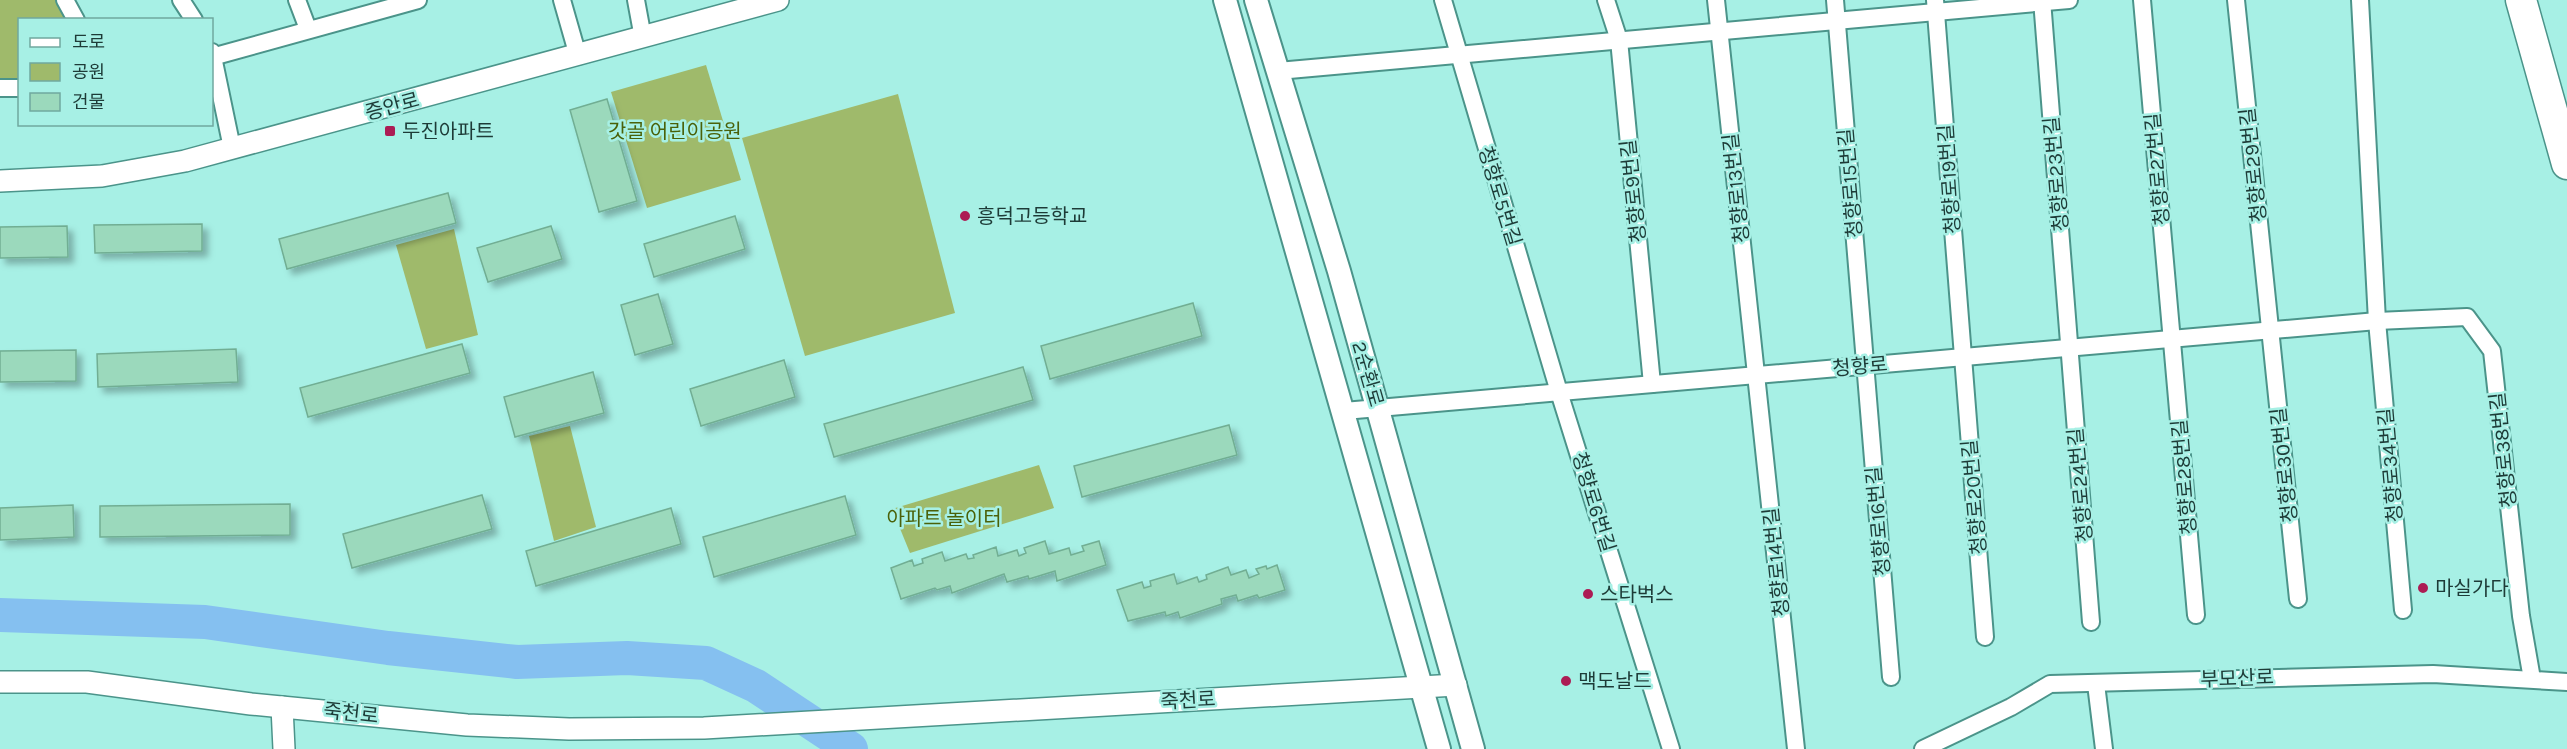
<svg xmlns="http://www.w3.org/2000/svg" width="2567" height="749" viewBox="0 0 2567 749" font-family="Karla,'Noto Sans KR',sans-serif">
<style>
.green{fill:#9fba6b}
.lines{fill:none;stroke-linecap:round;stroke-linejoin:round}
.river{stroke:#85c0f0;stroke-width:34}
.building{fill:#9bd9bc;stroke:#71ae93;stroke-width:1.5;filter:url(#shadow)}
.minor-casing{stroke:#4b948a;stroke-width:20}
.tertiary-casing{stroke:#4b948a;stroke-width:24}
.secondary-casing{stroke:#4b948a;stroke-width:26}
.motorway-casing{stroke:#4b948a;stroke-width:33}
.minor{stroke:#fff;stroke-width:16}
.tertiary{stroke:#fff;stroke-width:21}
.secondary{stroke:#fff;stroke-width:22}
.motorway{stroke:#fff;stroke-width:30}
.poi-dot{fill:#ac1c54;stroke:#a7f0e5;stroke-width:2}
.labels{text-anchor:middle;stroke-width:5;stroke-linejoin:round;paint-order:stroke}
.street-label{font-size:20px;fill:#1d3b37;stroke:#a7f0e5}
.poi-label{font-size:20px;fill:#1d3b37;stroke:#a7f0e5;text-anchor:start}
.park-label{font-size:20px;fill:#4a6109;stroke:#a7f0e5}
</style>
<defs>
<filter id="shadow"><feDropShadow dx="5.5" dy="5.5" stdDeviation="3" flood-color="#0004"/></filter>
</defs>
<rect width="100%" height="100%" fill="#a7f0e5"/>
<g class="green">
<polygon points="0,0 55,0 66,19 20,20 19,80 0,81"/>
<polygon points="706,65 741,180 647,208 611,92"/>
<polygon points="898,94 955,313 805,356 742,138"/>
<polygon points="454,229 478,335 426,349 396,245"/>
<polygon points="570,426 596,527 554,541 529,436"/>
<polygon points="1039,465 1054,508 910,553 892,509"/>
</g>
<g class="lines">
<polyline class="river" points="0,615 205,622 388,648 517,662 627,658 706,663 756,686 851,749"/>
</g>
<g class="building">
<polygon points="607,99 637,201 599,212 570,110"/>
<polygon points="448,193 456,223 287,269 279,239"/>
<polygon points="735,216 745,249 654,277 644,244"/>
<polygon points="202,224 202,251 95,253 94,225"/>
<polygon points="67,226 68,257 0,258 0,227"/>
<polygon points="551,226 562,259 488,282 477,248"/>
<polygon points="658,294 673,344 635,355 621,305"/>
<polygon points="1193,303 1202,336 1050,379 1041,346"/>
<polygon points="462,344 470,373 308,417 300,388"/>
<polygon points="236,349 238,382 98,387 97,354"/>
<polygon points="76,350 76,381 0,382 0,351"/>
<polygon points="784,360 795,397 701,426 690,389"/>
<polygon points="1023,367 1033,400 834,457 824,424"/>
<polygon points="593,372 604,413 515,437 504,397"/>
<polygon points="1229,425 1237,455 1082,497 1074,466"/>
<polygon points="482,495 492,529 352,568 343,534"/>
<polygon points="845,496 856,535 714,577 703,537"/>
<polygon points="290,504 290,535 100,537 100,506"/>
<polygon points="73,505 74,537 0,540 0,508"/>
<polygon points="671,508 681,544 536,586 526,551"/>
<polygon points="1045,541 1049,554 1069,548 1071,555 1084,551 1082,546 1099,541 1106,565 1057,581 1055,571 1029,579 1028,576 1007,582 1004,574 952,593 950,586 937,590 935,588 901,599 891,568 912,560 914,566 923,563 922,559 942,552 945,561 966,554 968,559 974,558 973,555 996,547 998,556 1017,550 1019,556 1026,553 1024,548"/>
<polygon points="1277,565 1285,590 1259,598 1257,595 1238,601 1236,595 1221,599 1222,604 1180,618 1178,612 1166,616 1165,612 1128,621 1117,590 1142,582 1144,588 1151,586 1150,581 1174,574 1177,584 1197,577 1199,582 1207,579 1206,575 1228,567 1231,575 1246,570 1249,578 1259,574 1256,569 1266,566 1267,569"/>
</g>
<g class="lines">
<g class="minor-casing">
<g id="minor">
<polyline points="65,0 76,20"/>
<polyline points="181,0 194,20"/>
<polyline points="297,0 308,29"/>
<polyline points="562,0 578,56"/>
<polyline points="636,0 643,38"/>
<polyline points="1443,0 1559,392 1671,749"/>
<polyline points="1606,0 1619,40 1652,384"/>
<polyline points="1716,0 1796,749"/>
<polyline points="1835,0 1891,677"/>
<polyline points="1935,0 1985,637"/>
<polyline points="2042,0 2091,622"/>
<polyline points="2142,0 2196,615"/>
<polyline points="2236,0 2298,599"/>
<polyline points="2360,0 2377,321 2403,610"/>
<polyline points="212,52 232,148"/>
<polyline points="212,57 418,0"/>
<polyline points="1278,71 2069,0"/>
<polyline points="0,88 20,88"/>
<polyline points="1344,411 2377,321 2467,317 2492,351 2521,616 2532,679"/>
<polyline points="2096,684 2104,749"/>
<polyline points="1923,749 2011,707 2050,684 2433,674 2567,682"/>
</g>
</g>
<g class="tertiary-casing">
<g id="tertiary">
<polyline points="0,181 102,176 185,161 778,0"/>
<polyline points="0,682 87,682 251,704 467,725 569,729 704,728 1456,685"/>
<polyline points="282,707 284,749"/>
</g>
</g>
<g class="secondary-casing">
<g id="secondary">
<polyline points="1225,0 1439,749"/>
<polyline points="1256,0 1339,271 1473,749"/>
</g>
</g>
<g class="motorway-casing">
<polyline id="motorway" points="2521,0 2567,164"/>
</g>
<use href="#minor" class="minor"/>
<use href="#tertiary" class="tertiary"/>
<use href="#secondary" class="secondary"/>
<use href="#motorway" class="motorway"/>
</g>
<g class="poi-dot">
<rect x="384" y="125" width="12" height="12" rx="3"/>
<circle cx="965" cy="216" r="6"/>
<circle cx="2423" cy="588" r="6"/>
<circle cx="1588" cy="594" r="6"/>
<circle cx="1566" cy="681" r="6"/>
</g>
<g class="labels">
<g class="street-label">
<text transform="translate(392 106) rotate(-15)" y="7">증안로</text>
<text transform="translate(2253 165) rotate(-96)" y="7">청향로29번길</text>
<text transform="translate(2157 169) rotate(-95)" y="7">청향로27번길</text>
<text transform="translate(2056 174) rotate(-95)" y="7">청향로23번길</text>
<text transform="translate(1949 179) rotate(-94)" y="7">청향로19번길</text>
<text transform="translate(1850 183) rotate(-95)" y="7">청향로15번길</text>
<text transform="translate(1736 188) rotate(-96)" y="7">청향로13번길</text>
<text transform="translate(1633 191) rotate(-96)" y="7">청향로9번길</text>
<text transform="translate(1500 196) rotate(73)" y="7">청향로5번길</text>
<text transform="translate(1860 366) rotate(-5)" y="7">청향로</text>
<text transform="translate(1368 374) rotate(74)" y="7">2순환로</text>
<text transform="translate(2503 450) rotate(-96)" y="7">청향로38번길</text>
<text transform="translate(2284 465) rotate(-96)" y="7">청향로30번길</text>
<text transform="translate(2390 465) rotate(-95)" y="7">청향로34번길</text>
<text transform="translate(2184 477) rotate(-95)" y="7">청향로28번길</text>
<text transform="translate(2080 485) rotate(-95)" y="7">청향로24번길</text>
<text transform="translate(1974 497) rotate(-95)" y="7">청향로20번길</text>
<text transform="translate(1594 502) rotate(73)" y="7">청향로6번길</text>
<text transform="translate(1878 521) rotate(-95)" y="7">청향로16번길</text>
<text transform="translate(1776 562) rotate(-96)" y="7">청향로14번길</text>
<text transform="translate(2237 678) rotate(-2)" y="7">부모산로</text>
<text transform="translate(1188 700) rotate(-3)" y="7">죽천로</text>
<text transform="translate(351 713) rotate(6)" y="7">죽천로</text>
</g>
<g class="poi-label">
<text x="402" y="138">두진아파트</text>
<text x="977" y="223">흥덕고등학교</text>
<text x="2435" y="595">마실가다</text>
<text x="1600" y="601">스타벅스</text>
<text x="1578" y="688">맥도날드</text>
</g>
<g class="park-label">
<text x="675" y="138">갓골 어린이공원</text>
<text x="944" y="525">아파트 놀이터</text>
</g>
</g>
<rect x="18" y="18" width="195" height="108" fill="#a7f0e5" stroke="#70a89f" stroke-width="1.5"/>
<rect x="30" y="38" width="30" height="9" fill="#ffffff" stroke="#70a89f" stroke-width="1.5"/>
<text x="72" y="48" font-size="18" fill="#1d3b37">도로</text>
<rect x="30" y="63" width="30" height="18" fill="#9fba6b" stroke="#70a89f" stroke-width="1.5"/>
<text x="72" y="78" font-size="18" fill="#1d3b37">공원</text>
<rect x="30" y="93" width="30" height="18" fill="#9bd9bc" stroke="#70a89f" stroke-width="1.5"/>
<text x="72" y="108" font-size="18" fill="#1d3b37">건물</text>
</svg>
